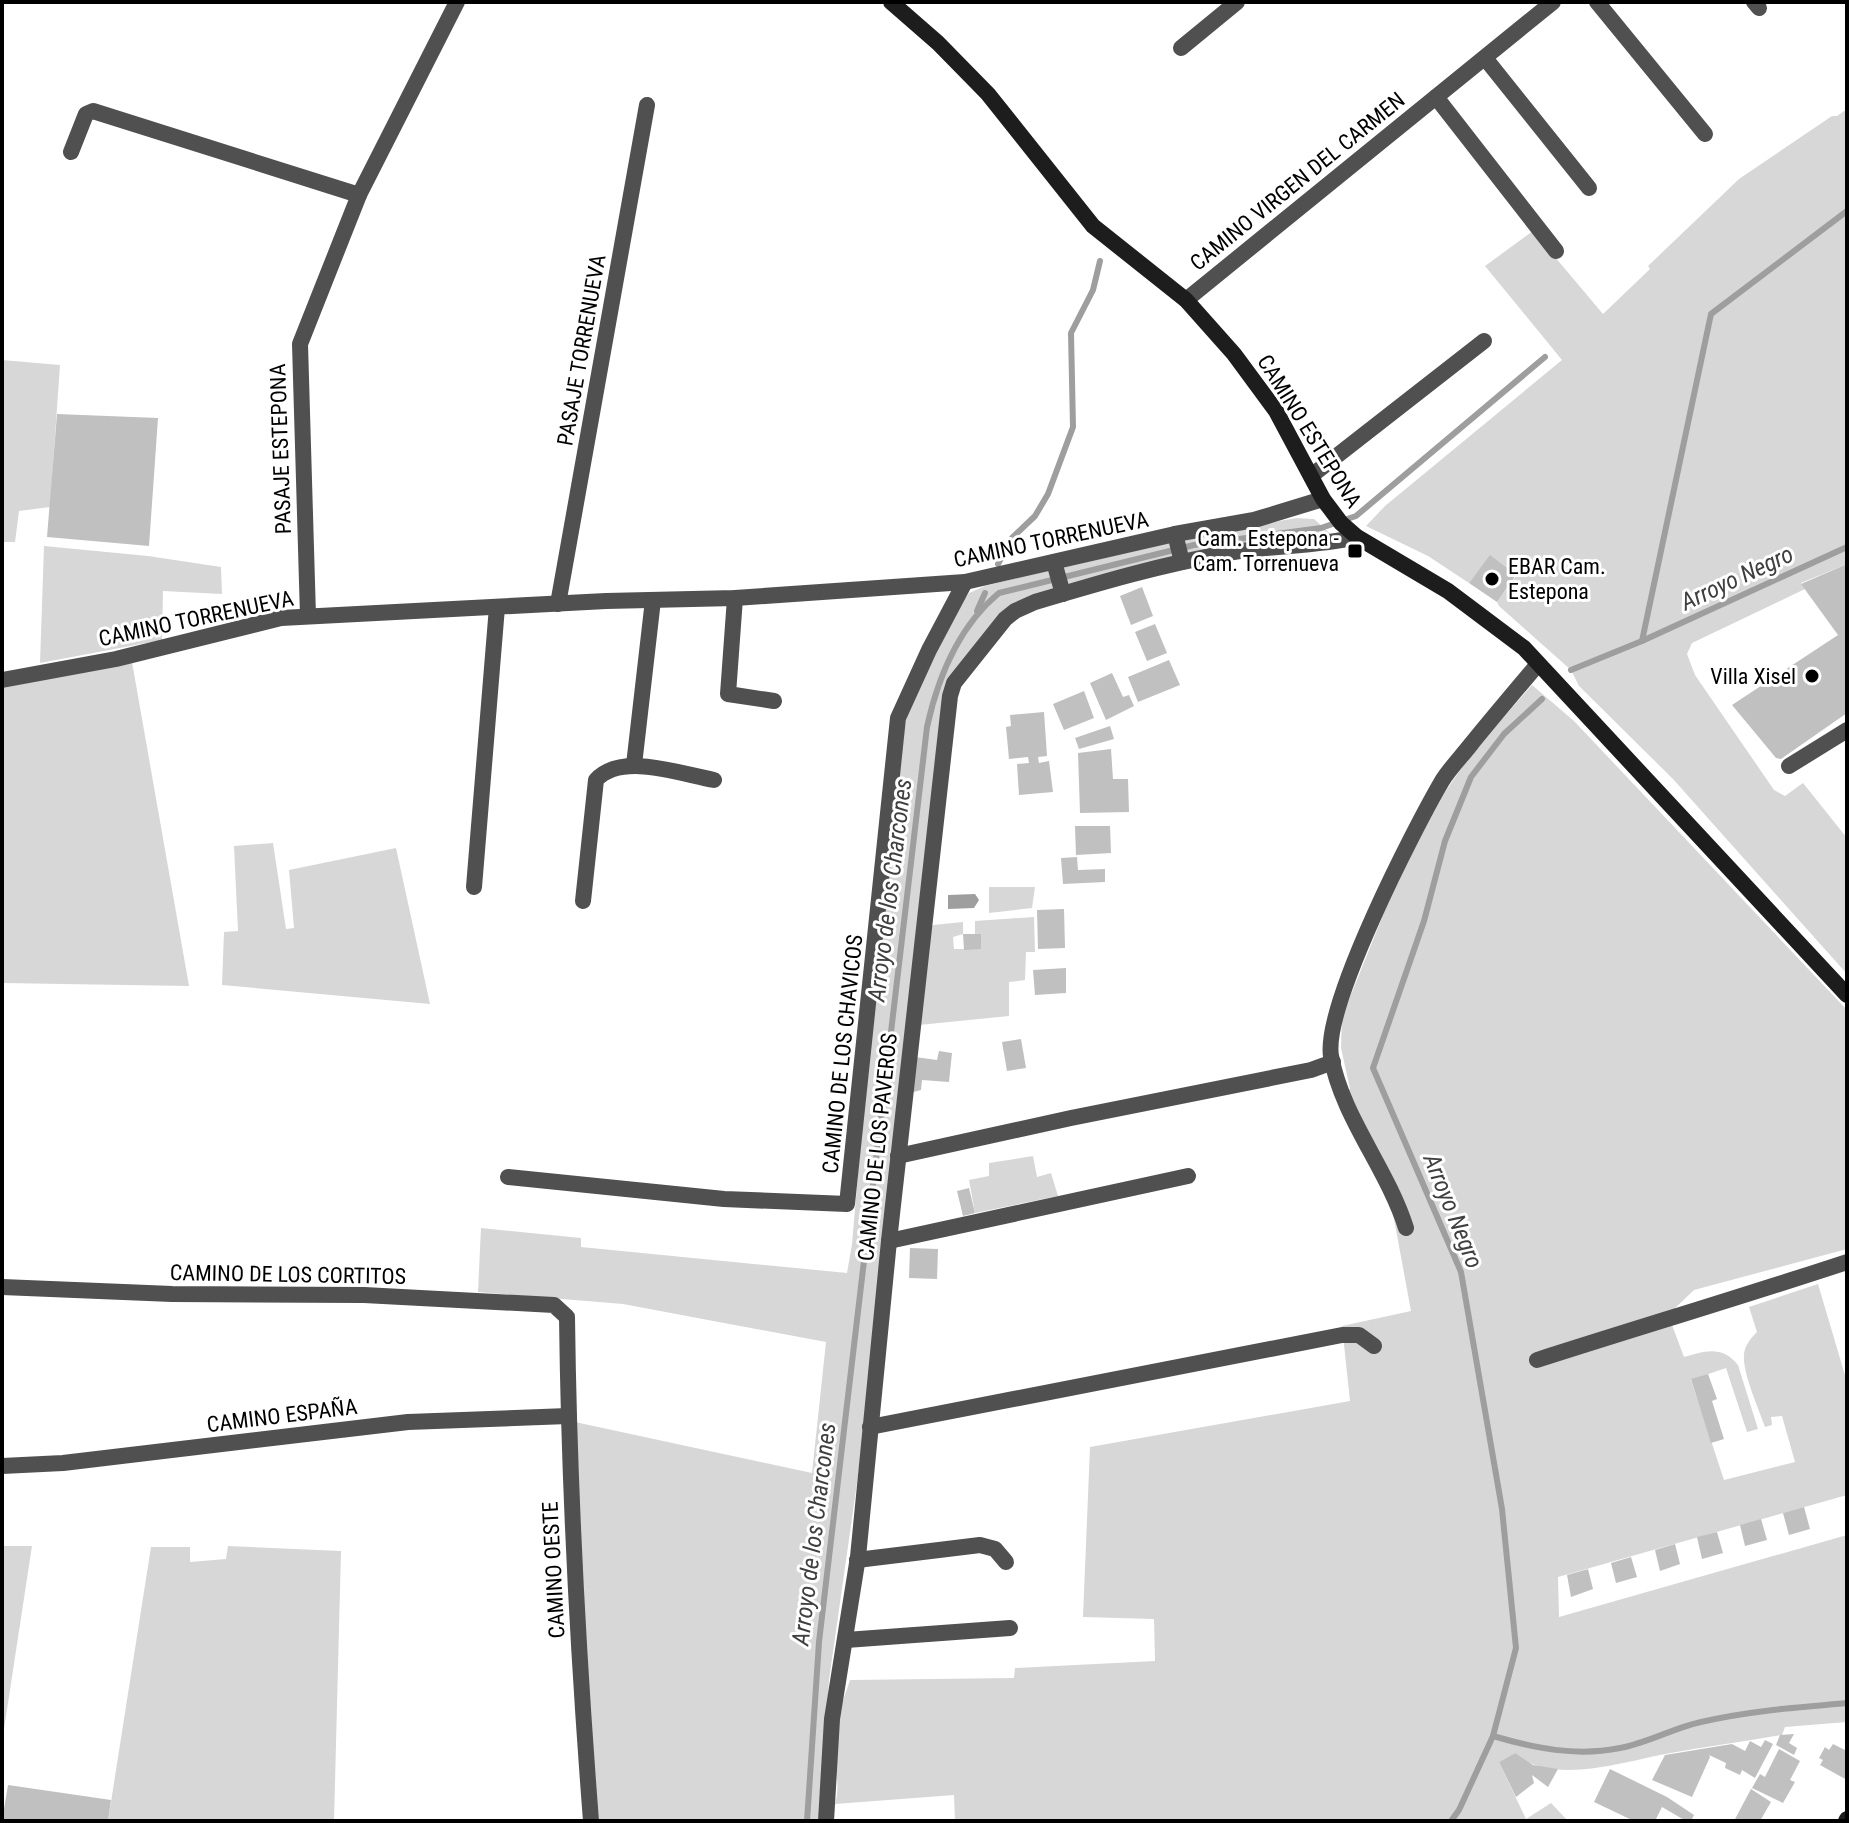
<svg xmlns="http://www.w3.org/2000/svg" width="1849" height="1823" viewBox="0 0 1849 1823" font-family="'Roboto Condensed',sans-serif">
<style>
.green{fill:#d7d7d7}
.water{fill:#9e9e9e}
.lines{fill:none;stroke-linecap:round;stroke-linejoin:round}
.stream{stroke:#9e9e9e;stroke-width:6}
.building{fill:#c0c0c0}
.minor{stroke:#505050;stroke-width:16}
.tertiary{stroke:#505050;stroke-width:16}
.secondary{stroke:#1d1d1d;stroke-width:16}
.poi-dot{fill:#000;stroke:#fff;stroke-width:3}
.labels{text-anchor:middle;stroke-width:6;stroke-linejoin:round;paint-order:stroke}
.street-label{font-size:22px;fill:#000;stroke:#fff}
.poi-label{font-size:22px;fill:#000;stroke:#fff;text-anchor:end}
.water-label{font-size:24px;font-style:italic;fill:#3f3f3f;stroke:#fff}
</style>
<rect width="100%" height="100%" fill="#fff"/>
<g class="green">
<polygon points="1847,109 1847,564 1801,583 1805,589 1692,643 1687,654 1695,675 1774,790 1785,796 1803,783 1847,838 1847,974 1673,779 1579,686 1571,670 1499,606 1497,602 1516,576 1490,556 1469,583 1428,556 1366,526 1385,506 1562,360 1485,266 1533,231 1603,314 1650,269 1648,266 1739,179 1832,116 1837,116"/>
<polygon points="2,360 60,365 50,507 19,511 15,542 2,542"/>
<polygon points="1296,518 1314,519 1333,536 1254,541 1186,553 1182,539"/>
<polygon points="1172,542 1175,556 1066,584 1062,568"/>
<polygon points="44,546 148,556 221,567 222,594 163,591 162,640 40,663"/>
<polygon points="1052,569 1058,591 1013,604 950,680 858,1476 829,1680 820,1821 598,1821 580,1599 575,1422 812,1473 826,1342 623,1304 478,1292 481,1228 581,1238 581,1247 847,1273 852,1244 865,1093 905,722 916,690 957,610 969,593 985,586"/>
<polygon points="132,662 189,986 2,983 2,686"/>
<path d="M1532,685L1574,721L1847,1010V1249L1694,1290L1673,1310L1672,1325L1684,1357C1705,1351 1722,1345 1738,1365L1758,1429L1747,1432L1726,1368L1691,1380L1724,1480L1795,1462L1782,1416L1771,1417L1772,1425L1765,1427C1759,1409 1742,1372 1744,1354C1745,1345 1751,1338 1757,1332L1749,1307L1818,1284L1847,1382V1495L1558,1577L1559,1617L1847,1535V1722L1785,1727L1782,1735C1743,1742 1704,1747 1665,1754C1624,1762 1548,1786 1515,1753L1499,1762L1526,1819L1551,1803L1568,1821H955L954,1795L835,1804C841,1785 834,1766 834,1747C833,1725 843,1701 850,1680L1014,1678L1015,1668L1155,1661L1154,1619L1083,1617L1090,1447L1350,1401L1342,1326L1411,1311L1392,1208L1337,1094L1350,1089L1341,1048L1342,1017L1398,878L1445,792L1472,753Z"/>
<polygon points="273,843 286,929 294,928 289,870 396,848 430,1004 222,985 224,932 238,931 234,846"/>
<polygon points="989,887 1035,887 1032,908 989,913"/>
<polygon points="1034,917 1035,952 1026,952 1025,980 1009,982 1009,1016 919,1025 930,929 933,925 963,922 963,934 953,937 954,949 980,949 981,934 975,934 975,921"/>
<polygon points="1033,1156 1037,1177 1051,1173 1058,1196 975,1213 969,1180 989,1176 989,1163"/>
<polygon points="2,1546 32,1546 2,1742"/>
<polygon points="228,1546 341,1551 334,1821 108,1821 151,1547 190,1547 190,1562 226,1559"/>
</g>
<polygon class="water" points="975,894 979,900 974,908 948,909 948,895"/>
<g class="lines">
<g class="stream">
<polyline points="998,564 1012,538 1035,516 1048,494 1073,427 1071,333 1093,290 1100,261"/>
<polyline points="977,611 985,593"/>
<polyline points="1642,641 1847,547"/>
<polyline points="1571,670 1642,641 1711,314 1847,211"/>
<path d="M1493,1736C1534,1748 1576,1757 1620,1748C1648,1743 1673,1728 1701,1722C1748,1711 1799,1707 1847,1703"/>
<path d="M807,1821L819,1642L927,727C938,677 959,626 999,593L1194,545L1321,528L1356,516L1545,357"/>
<polyline points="1451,1821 1459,1810 1493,1736 1516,1648 1502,1509 1461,1272 1373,1068 1424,921 1445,841 1471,777 1504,734 1542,699"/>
</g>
</g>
<g class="building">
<polygon points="57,414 158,418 149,546 47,537"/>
<polygon points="1490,555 1516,575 1497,602 1469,583"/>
<polygon points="1847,564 1847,713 1781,759 1776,758 1732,705 1838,635 1801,584"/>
<polygon points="1142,587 1153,616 1131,625 1120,596"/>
<polygon points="1155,624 1167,653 1147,661 1135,632"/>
<polygon points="1169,660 1180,685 1138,702 1128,677"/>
<polygon points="1112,673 1123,697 1129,695 1134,706 1106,720 1090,683"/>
<polygon points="1084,691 1094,718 1064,730 1053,704"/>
<polygon points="1044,712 1047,756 1038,757 1039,763 1049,761 1053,792 1019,795 1017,764 1029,763 1028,757 1009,759 1006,727 1011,726 1010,715"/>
<polygon points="1110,726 1114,739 1079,749 1075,738"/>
<polygon points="1111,749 1113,779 1128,779 1129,812 1080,813 1078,753"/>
<polygon points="1075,826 1110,826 1111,853 1076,855"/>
<polygon points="1077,857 1078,870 1105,869 1105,882 1063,884 1061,858"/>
<polygon points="1064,909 1065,948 1038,949 1037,910"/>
<polygon points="963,934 981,934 981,949 964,950"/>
<polygon points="1066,968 1066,993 1035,995 1033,970"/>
<polygon points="1021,1039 1026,1068 1007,1071 1002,1042"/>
<polygon points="939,1051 952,1053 949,1082 922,1080 921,1090 910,1093 915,1057 937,1060"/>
<polygon points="969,1188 975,1213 963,1216 957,1191"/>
<polygon points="910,1248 938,1249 937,1279 909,1278"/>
<polygon points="1708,1374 1717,1399 1712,1401 1724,1439 1711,1443 1691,1379"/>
<polygon points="1804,1507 1810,1529 1789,1535 1783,1513"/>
<polygon points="1761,1519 1767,1540 1745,1546 1740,1525"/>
<polygon points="1717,1532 1723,1553 1702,1559 1697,1537"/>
<polygon points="1675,1544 1680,1564 1660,1571 1655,1550"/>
<polygon points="1631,1557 1637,1577 1616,1583 1611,1563"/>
<polygon points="1588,1569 1593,1589 1571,1597 1567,1575"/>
<polygon points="1794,1734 1789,1743 1797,1748 1794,1755 1776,1745 1780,1735"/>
<polygon points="1765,1740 1773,1744 1755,1778 1742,1770 1740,1775 1725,1768 1726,1763 1709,1755 1710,1757 1692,1797 1652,1780 1665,1755 1732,1744 1745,1751 1750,1741 1761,1747"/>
<polygon points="1833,1744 1847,1751 1847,1780 1820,1765 1823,1760 1819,1758 1825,1747 1829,1750"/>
<polygon points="1779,1749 1800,1761 1790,1780 1795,1782 1783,1803 1752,1788 1760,1774 1765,1777"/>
<polygon points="1515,1753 1533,1765 1558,1769 1548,1787 1532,1775 1534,1783 1516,1797 1499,1762"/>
<polygon points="1610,1769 1667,1797 1694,1815 1691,1821 1686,1821 1662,1807 1655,1821 1634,1821 1594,1802"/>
<polygon points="8,1785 111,1800 108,1821 2,1821"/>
<polygon points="1751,1789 1771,1802 1760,1821 1734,1821"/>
</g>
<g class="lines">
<g class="minor">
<polyline points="1597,2 1705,134"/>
<polyline points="1754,2 1759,8"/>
<polyline points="1181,48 1237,2"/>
<polyline points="1485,58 1589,188"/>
<polyline points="1436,97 1556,251"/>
<polyline points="71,152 86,114 93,111 359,195"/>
<polyline points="1186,300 1553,2"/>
<polyline points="1311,476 1484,341"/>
<polyline points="1175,534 1182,562"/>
<polyline points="1054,562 1063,594"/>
<polyline points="735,598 728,694 774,701"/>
<polyline points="558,604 647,105"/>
<polyline points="308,616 300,344 359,195 457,2"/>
<polyline points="634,765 653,600"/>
<polyline points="1789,766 1847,730"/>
<polyline points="474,887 497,607"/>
<path d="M583,901L596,780C621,752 681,774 714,780"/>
<polyline points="898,1156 1071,1118 1311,1070 1333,1062"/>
<polyline points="508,1177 724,1199 847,1204 898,718 929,650 965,582"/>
<path d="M1406,1228C1387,1168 1342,1117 1331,1056C1323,1006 1414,829 1442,781C1450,768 1462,756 1472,743C1494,716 1516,690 1538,664"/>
<polyline points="889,1241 1188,1176"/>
<path d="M2,1287L172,1294L364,1295L554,1305L567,1317C569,1485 578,1653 591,1821"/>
<path d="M1537,1360C1640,1327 1744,1296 1847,1262"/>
<polyline points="870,1427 1342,1335 1359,1335 1374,1346"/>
<polyline points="2,1466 63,1463 408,1422 568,1416"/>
<polyline points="857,1560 980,1545 995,1549 1006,1562"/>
<polyline points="846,1640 1010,1628"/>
<path d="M826,1821L832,1719L858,1557L889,1241L950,696L954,683L1005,619L1015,611L1035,602C1099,583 1163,564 1228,553C1271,545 1315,547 1357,537"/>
</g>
<polyline class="tertiary" points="2,680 116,659 281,618 606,601 735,598 965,582 1175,534 1254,520 1323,499"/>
<g class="secondary">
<polyline points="891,2 938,43 988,94 1093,226 1186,300 1234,354 1276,411 1323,499 1341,523 1357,537 1448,591 1524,648 1847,995"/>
<polyline points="1846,1821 1847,1819"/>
</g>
</g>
<g class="poi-dot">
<rect x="1347" y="543" width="16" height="16" rx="4"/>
<circle cx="1492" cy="579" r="8"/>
<circle cx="1812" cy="676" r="8"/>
</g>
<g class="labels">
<g class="street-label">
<text transform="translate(1297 181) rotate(-39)" y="8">CAMINO VIRGEN DEL CARMEN</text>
<text transform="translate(581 350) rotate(-80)" y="8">PASAJE TORRENUEVA</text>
<text transform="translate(1310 431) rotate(58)" y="8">CAMINO ESTEPONA</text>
<text transform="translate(280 449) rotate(-92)" y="8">PASAJE ESTEPONA</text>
<text transform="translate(1051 539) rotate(-12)" y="8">CAMINO TORRENUEVA</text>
<text transform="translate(196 618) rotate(-12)" y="8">CAMINO TORRENUEVA</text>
<text transform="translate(842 1054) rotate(-84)" y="8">CAMINO DE LOS CHAVICOS</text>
<text transform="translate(877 1147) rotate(-84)" y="8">CAMINO DE LOS PAVEROS</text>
<text transform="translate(288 1274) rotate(1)" y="8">CAMINO DE LOS CORTITOS</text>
<text transform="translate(282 1415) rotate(-7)" y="8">CAMINO ESPAÑA</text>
<text transform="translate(553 1570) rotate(-93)" y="8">CAMINO OESTE</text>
</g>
<g class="poi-label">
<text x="1339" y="546">Cam. Estepona -<tspan x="1339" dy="25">Cam. Torrenueva</tspan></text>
<text x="1508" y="574" text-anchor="start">EBAR Cam.<tspan x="1508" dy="25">Estepona</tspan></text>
<text x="1796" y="684">Villa Xisel</text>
</g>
<g class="water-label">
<text transform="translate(1737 578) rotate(-25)" y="8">Arroyo Negro</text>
<text transform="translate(890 890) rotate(-83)" y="8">Arroyo de los Charcones</text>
<text transform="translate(1453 1211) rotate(68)" y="8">Arroyo Negro</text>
<text transform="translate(814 1534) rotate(-83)" y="8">Arroyo de los Charcones</text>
</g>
</g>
<rect width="1849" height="1823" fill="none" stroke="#000000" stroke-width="8"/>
</svg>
